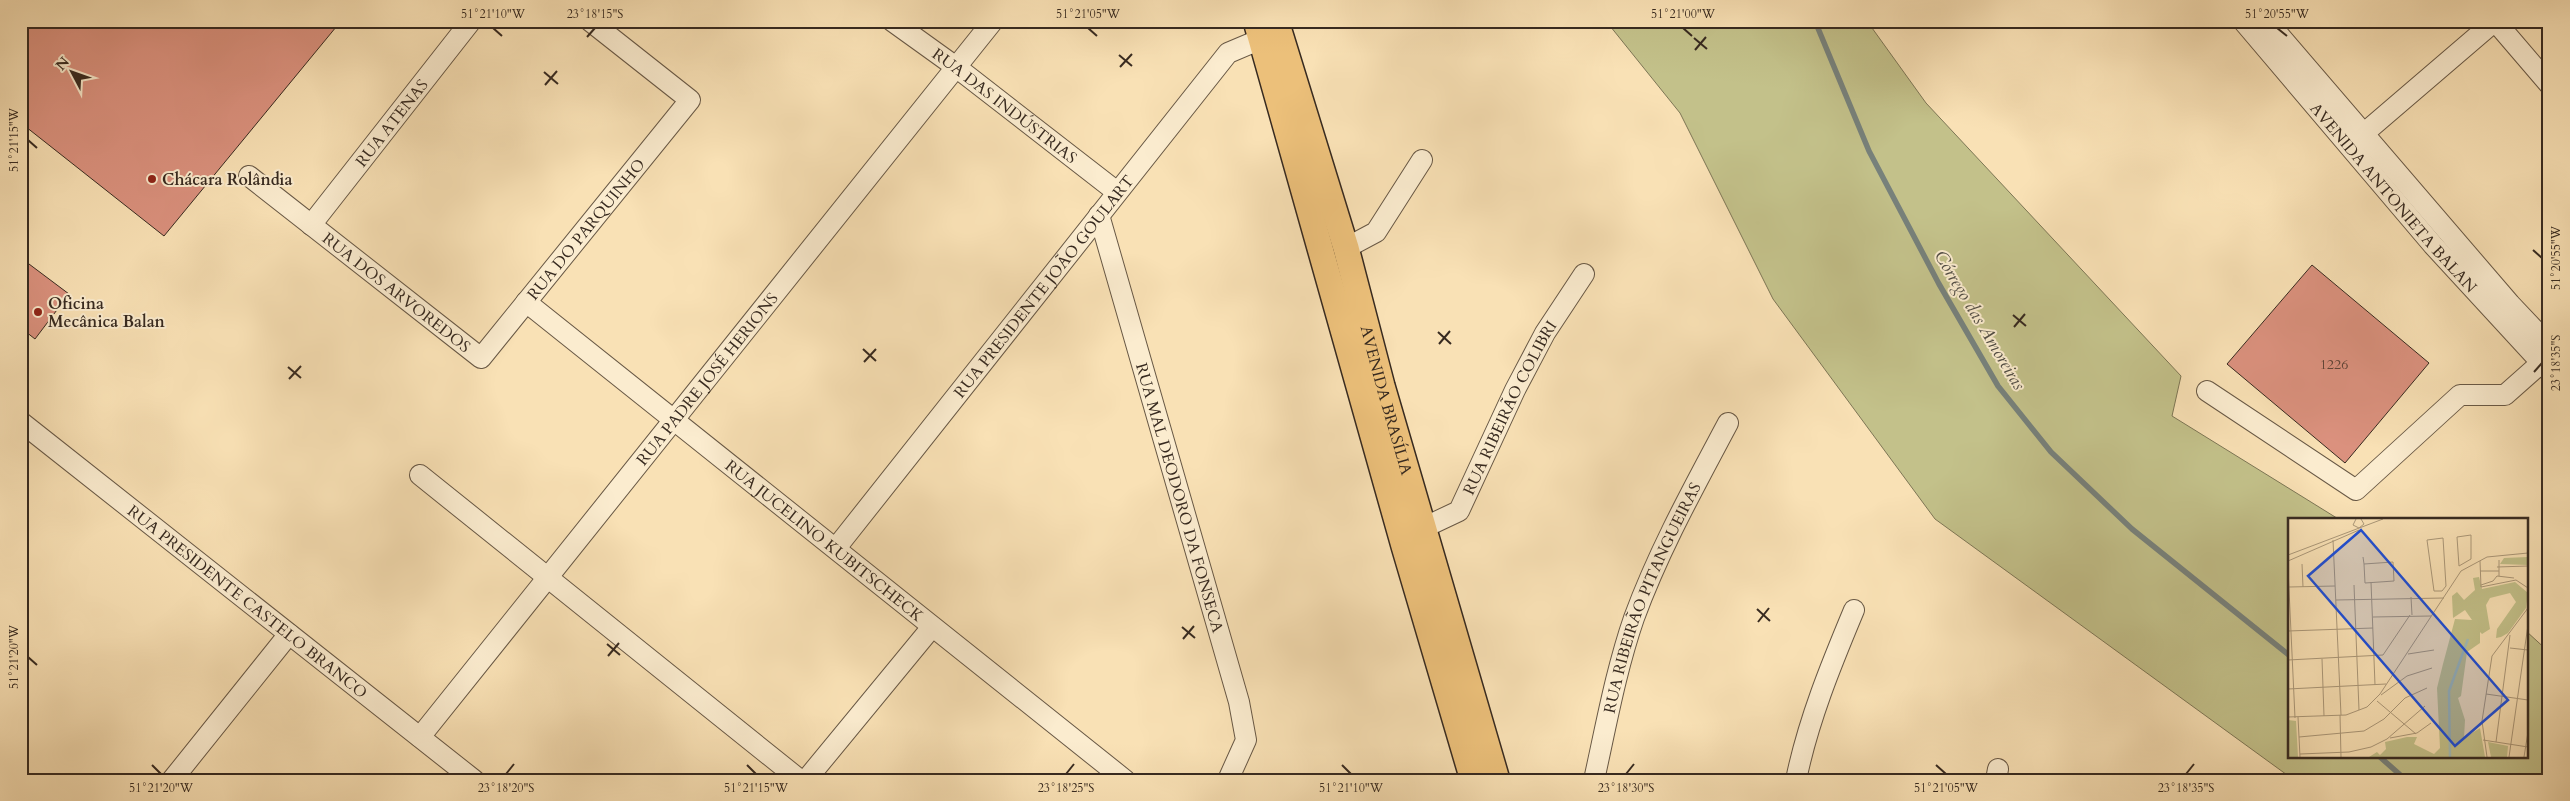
<svg xmlns="http://www.w3.org/2000/svg" width="2570" height="801" viewBox="0 0 2570 801" font-family="Cardo,serif">
<style>
.green{fill:#c3c18a;stroke:#7d7655}
.lines{fill:none;stroke-linecap:round;stroke-linejoin:round}
.stream{stroke:#77817b;stroke-width:5.5}
.building{fill:#db917e;stroke:#372a20}
.minor-casing{stroke:#685845;stroke-width:22}
.major-casing{stroke:#372a20;stroke-width:28}
.minor{stroke:#fbeccf;stroke-width:20}
.major{stroke:#ecc07a;stroke-width:25}
.ticks{fill:none;stroke:#372a20;stroke-width:2}
.poi-dot{fill:#8f2418;stroke:#fbeccf;stroke-width:2}
.labels{text-anchor:middle;stroke-width:4;stroke-linejoin:round;paint-order:stroke}
.number-label{font-size:14px;fill:#604438}
.street-label{font-size:16px;fill:#372a20;stroke:#fbeccf}
.poi-label{font-size:16px;font-weight:bold;fill:#372a20;stroke:#fbeccf;text-anchor:start}
.water-label{font-size:18px;font-style:italic;fill:#524e46;stroke:#fbeccf}
.inset-river{fill:none;stroke:#a2bbb7;stroke-width:2.5}
.inset-road{fill:none;stroke:#ab9879;stroke-width:1}
.view{fill:#1d4ed8;fill-opacity:0.15;stroke:#1d4ed8;stroke-width:2.5}
.inset-edge{fill:none;stroke:#372a20;stroke-width:2.5}
.neatline{fill:none;stroke:#372a20;stroke-width:2}
.ticks-label{font-size:12px;text-anchor:middle;fill:#372a20}
</style>
<rect width="100%" height="100%" fill="#f9e1b5"/>
<filter id="stains"><feTurbulence type="fractalNoise" baseFrequency=".004" numOctaves="4"/><feColorMatrix values="0 0 0 0 .2 0 0 0 0 .09 0 0 0 0 .02 0 0 0 .5 -.17"/></filter>
<radialGradient id="worn" r=".72"><stop offset=".6" stop-color="#630" stop-opacity="0"/><stop offset="1" stop-color="#630" stop-opacity=".3"/></radialGradient>
<polygon class="green" points="1606,21 1867,21 1926,103 2181,376 2172,416 2340,520 2289,520 2289,757 2526,757 2526,631 2549,652 2549,780 2294,780 1935,519 1773,299 1680,113"/>
<g class="lines">
<g class="stream">
<polyline points="1815,21 1869,151 1939,284 1998,386 2051,452 2132,529 2289,655"/>
<polyline points="2380,757 2406,780"/>
</g>
</g>
<g class="building">
<polygon points="21,21 341,21 164,236 21,123"/>
<polygon points="21,258 69,294 35,339 21,328"/>
<polygon points="2312,265 2429,363 2345,463 2227,364"/>
</g>
<g class="lines">
<g class="minor-casing">
<g id="minor">
<path id="s1" d="M892,21L956,67L1117,192"/>
<path id="s2" d="M2243,21L2433,245L2549,371"/>
<polyline points="2267,21 2510,304 2549,345"/>
<polyline points="2495,21 2549,84"/>
<polyline points="2355,141 2495,21"/>
<path id="s3" d="M249,176L481,358L690,100L590,21"/>
<path id="s4" d="M1099,215L1239,702L1246,740L1228,780"/>
<path id="s5" d="M311,225L471,21"/>
<polyline points="1346,248 1376,232 1422,160"/>
<path id="s6" d="M526,302L1125,780"/>
<polyline points="2207,391 2356,490 2460,395 2505,395 2549,356"/>
<path id="s7" d="M21,422L474,780"/>
<polyline points="420,475 800,780"/>
<path id="s8" d="M1423,528L1459,511L1515,390L1545,333L1584,274"/>
<path id="s9" d="M836,548L1228,53L1273,34"/>
<path id="s10" d="M420,737L993,21"/>
<polyline points="172,780 289,634"/>
<polyline points="806,780 932,627"/>
<path id="s11" d="M1594,780C1606,726 1616,670 1634,618C1659,550 1694,487 1728,423"/>
<path d="M1796,780C1808,721 1831,665 1854,610"/>
<polyline points="1996,780 1998,769"/>
</g>
</g>
<g class="major-casing">
<g id="major">
<polyline points="1256,21 1404,546 1473,780"/>
<path id="s12" d="M1276,21L1346,248L1382,386L1497,780"/>
</g>
</g>
<use href="#minor" class="minor"/>
<use href="#major" class="major"/>
</g>
<path class="ticks" d="M493,28L502,36M1088,28L1097,36M1683,28L1692,36M2277,28L2287,36M587,37L595,28M1694,38L1707,49M1695,50L1706,37M1119,55L1132,66M1120,67L1132,54M544,72L558,84M545,85L557,71M28,140L37,148M2533,250L2542,258M2013,315L2026,326M2014,327L2025,314M1438,332L1451,344M1439,344L1450,331M863,349L876,361M864,362L876,349M288,367L301,378M2534,372L2542,363M289,379L301,366M1757,609L1770,621M1758,622L1769,608M1182,627L1195,638M1183,639L1194,626M607,644L620,655M608,656L619,643M28,657L37,665M152,765L161,774M747,765L756,774M1342,765L1351,774M1936,765L1946,774M506,774L514,764M1066,774L1074,764M1626,774L1634,764M2186,774L2194,764"/>
<g class="poi-dot">
<circle cx="152" cy="179" r="5"/>
<circle cx="38" cy="312" r="5"/>
</g>
<g class="labels">
<g class="number-label">
<text x="2334" y="369">1226</text>
</g>
<g class="street-label">
<text dy="6" stroke="none"><textPath href="#s1" startOffset="141">RUA DAS INDÚSTRIAS</textPath></text>
<text dy="6" stroke="none"><textPath href="#s5" startOffset="130">RUA ATENAS</textPath></text>
<text dy="6" stroke="none"><textPath href="#s2" startOffset="232">AVENIDA ANTONIETA BALAN</textPath></text>
<text dy="6" stroke="none"><textPath href="#s3" startOffset="461">RUA DO PARQUINHO</textPath></text>
<text dy="6" stroke="none"><textPath href="#s9" startOffset="334">RUA PRESIDENTE JOÃO GOULART</textPath></text>
<text dy="6" stroke="none"><textPath href="#s3" startOffset="188">RUA DOS ARVOREDOS</textPath></text>
<text dy="6" stroke="none"><textPath href="#s10" startOffset="459">RUA PADRE JOSÉ HERIONS</textPath></text>
<text dy="6" stroke="none"><textPath href="#s12" startOffset="395">AVENIDA BRASÍLIA</textPath></text>
<text dy="6" stroke="none"><textPath href="#s8" startOffset="155">RUA RIBEIRÃO COLIBRI</textPath></text>
<text dy="6" stroke="none"><textPath href="#s4" startOffset="294">RUA MAL DEODORO DA FONSECA</textPath></text>
<text dy="6" stroke="none"><textPath href="#s6" startOffset="382">RUA JUCELINO KUBITSCHECK</textPath></text>
<text dy="6" stroke="none"><textPath href="#s11" startOffset="192">RUA RIBEIRÃO PITANGUEIRAS</textPath></text>
<text dy="6" stroke="none"><textPath href="#s7" startOffset="289">RUA PRESIDENTE CASTELO BRANCO</textPath></text>
</g>
<g class="poi-label">
<text x="162" y="185">Chácara Rolândia</text>
<text x="48" y="309">Oficina<tspan x="48" dy="18">Mecânica Balan</tspan></text>
</g>
<g class="water-label">
<text transform="translate(1980 320) rotate(59)" y="6">Córrego das Amoreiras</text>
</g>
</g>
<g transform="translate(2288 518)">
<rect width="240" height="240" fill="#f9e1b5"/>
<path d="M240,39V47L212,46L216,40ZM191,59L194,71L227,64L240,75L238,90L220,115L213,119L208,120L209,111L228,84L222,75L202,80L198,87L202,111L194,116L192,114V125L179,134L173,178L170,180L177,202L176,220L192,210L197,239H81L89,234L92,237L98,231L97,224L119,219H129L126,226L146,236L152,230L149,170L155,146L167,101L184,102L177,92L165,100L164,78L169,74L176,82L187,72L185,60ZM0,202L8,203L10,239H0ZM200,224L220,228L219,239H203Z" fill="#c3c18a"/>
<path class="inset-river" d="M162,239L161,173L180,121"/>
<path class="inset-road" d="M68,1L65,7L71,10L76,6L73,1M183,17V41L171,48L169,19ZM155,20L158,68L154,73H146L139,22ZM45,22L53,197M0,37L95,1M75,39L76,46L77,65L106,63L105,44L76,46M211,42V58M0,43L71,12M192,43L193,69L228,62L240,70M14,46L15,69M209,49L240,48M0,50L7,200M192,53H211M83,64L87,167M66,67L71,192M193,67L205,63L209,58L226,60M1,69L47,68M123,79L124,97M48,82L156,80M85,99L143,98M0,113L85,110M222,130L240,132M120,136L146,132M34,141L36,198M0,142L95,137L122,97M0,171L98,166M198,176L240,182M93,177L119,158L144,150M89,183L128,216M52,197L53,239M0,199L58,197L79,189L92,176L173,53L199,39L240,35M10,199L12,239M11,219L76,213L96,201L117,180L139,170M102,220L129,215L143,205M195,222L240,229M208,224L222,117M12,236L61,234L83,229L99,221L137,188M199,239L194,203L204,138L240,90M221,239L240,107M236,239L240,214"/>
<path class="view" d="M73,12L220,182L167,228L20,58Z"/>
<rect width="240" height="240" class="inset-edge"/>
</g>
<rect width="2570" height="801" fill="none" stroke="#f9e1b5" stroke-width="55"/>
<g transform="translate(72 72) rotate(311)" stroke="#fbeccf" stroke-width="4" paint-order="stroke">
<path d="M0-4L9 19L0 12L-9 19Z" fill="#372a20"/>
<text y="-8" font-size="14" font-weight="bold" text-anchor="middle" fill="#372a20">N</text>
</g>
<rect x="28" y="28" width="2514" height="746" class="neatline"/>
<g class="ticks-label">
<text x="493" y="18">51°21'10"W</text>
<text x="595" y="18">23°18'15"S</text>
<text x="1088" y="18">51°21'05"W</text>
<text x="1683" y="18">51°21'00"W</text>
<text x="2277" y="18">51°20'55"W</text>
<text transform="translate(14 140) rotate(-90)" y="4">51°21'15"W</text>
<text transform="translate(2556 258) rotate(-90)" y="4">51°20'55"W</text>
<text transform="translate(2556 363) rotate(-90)" y="4">23°18'35"S</text>
<text transform="translate(14 657) rotate(-90)" y="4">51°21'20"W</text>
<text x="161" y="792">51°21'20"W</text>
<text x="506" y="792">23°18'20"S</text>
<text x="756" y="792">51°21'15"W</text>
<text x="1066" y="792">23°18'25"S</text>
<text x="1351" y="792">51°21'10"W</text>
<text x="1626" y="792">23°18'30"S</text>
<text x="1946" y="792">51°21'05"W</text>
<text x="2186" y="792">23°18'35"S</text>
</g>
<rect width="100%" height="100%" filter="url(#stains)"/>
<rect width="100%" height="100%" fill="url(#worn)"/>
</svg>
